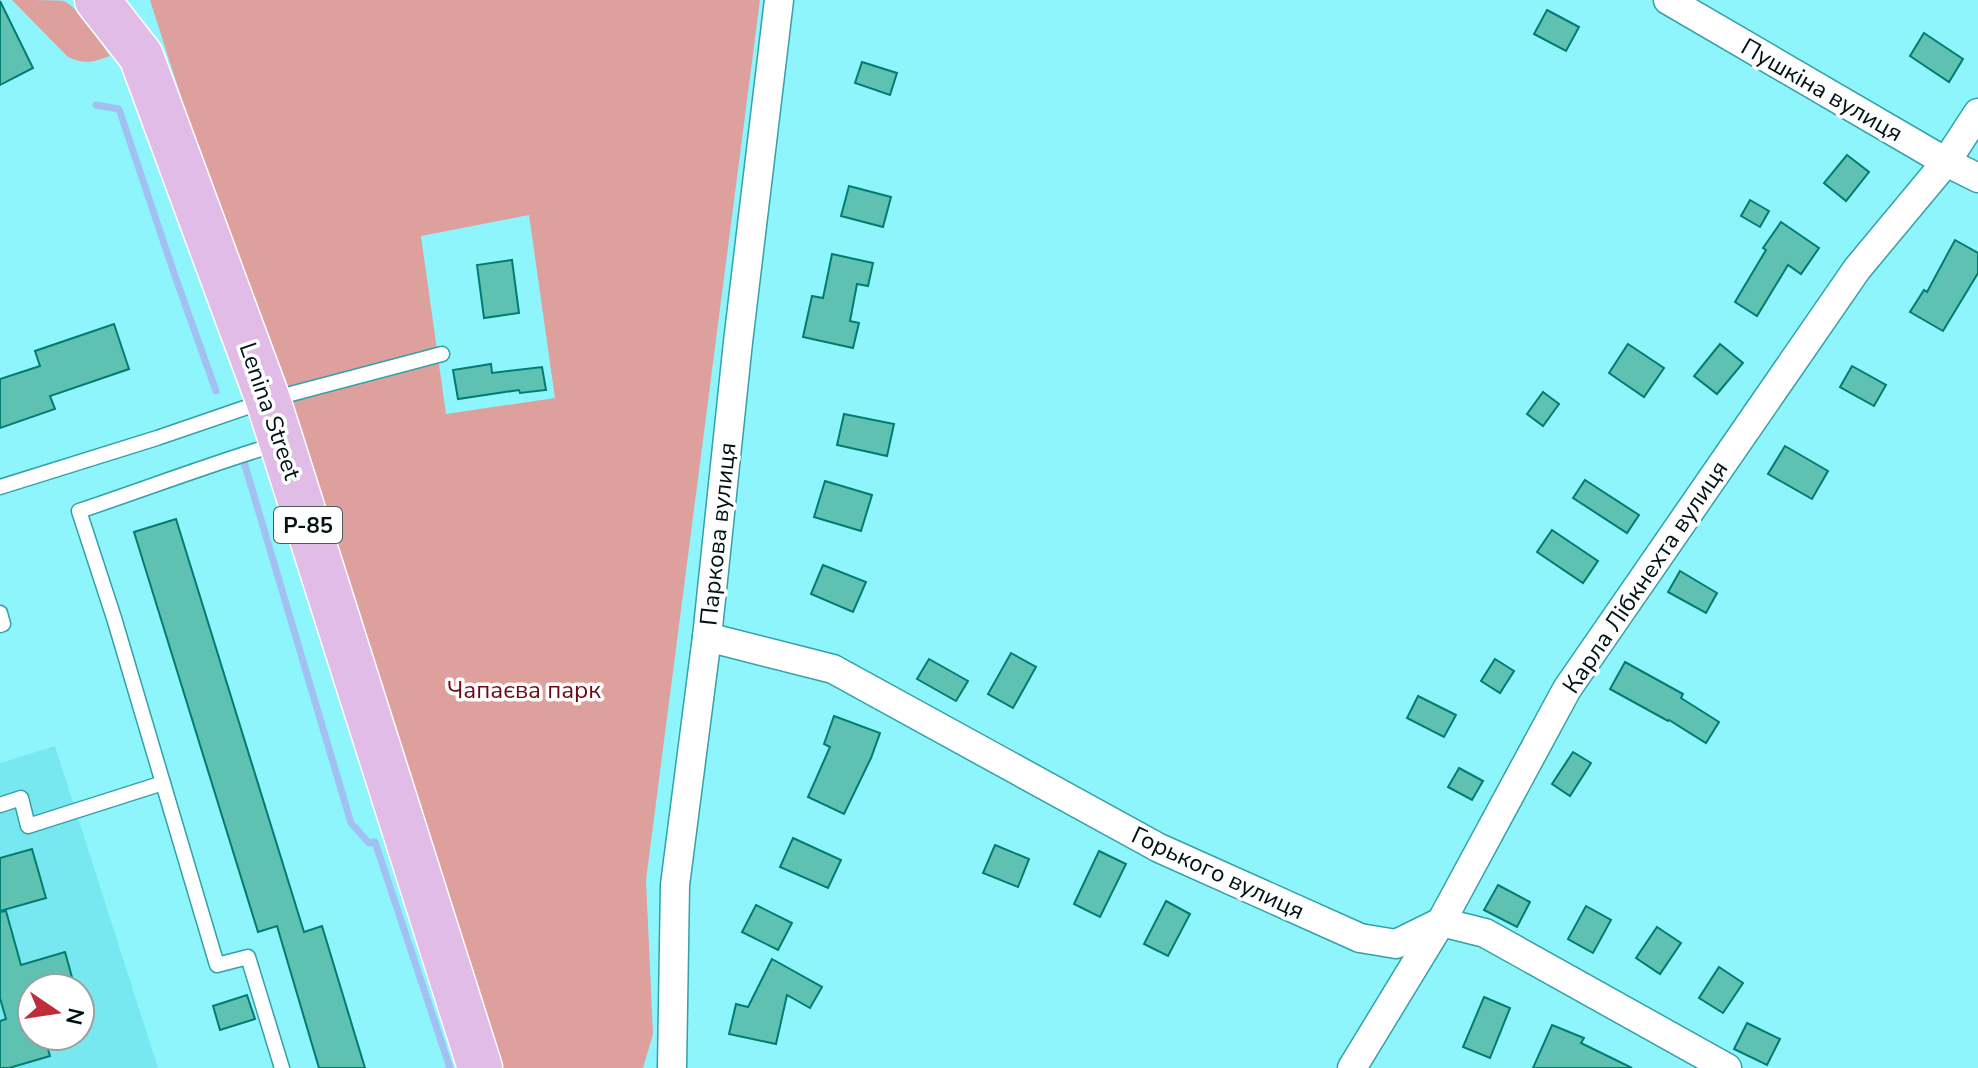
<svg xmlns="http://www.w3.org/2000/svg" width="1978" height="1068" viewBox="0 0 1978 1068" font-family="'Nunito Sans',sans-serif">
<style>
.built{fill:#77e8f0;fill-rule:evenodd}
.green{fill:#dea09d;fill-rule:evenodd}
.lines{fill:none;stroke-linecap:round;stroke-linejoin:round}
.stream{stroke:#a3c0f3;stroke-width:7}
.building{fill:#5fc1b1;stroke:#007d70;stroke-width:2}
.service-casing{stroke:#34a0a7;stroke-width:17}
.minor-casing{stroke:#34a0a7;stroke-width:31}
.primary-casing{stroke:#fff;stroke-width:47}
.service{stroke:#fff;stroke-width:14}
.minor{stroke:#fff;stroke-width:28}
.primary{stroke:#e0bce6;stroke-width:44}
.labels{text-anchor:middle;stroke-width:7;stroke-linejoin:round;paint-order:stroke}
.shield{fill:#fff;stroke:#4c595a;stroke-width:2}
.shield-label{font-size:22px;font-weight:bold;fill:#001214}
.street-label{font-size:24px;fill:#001214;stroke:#fff}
.park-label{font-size:24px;fill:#6d0a17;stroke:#fff}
</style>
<rect width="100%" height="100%" fill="#8ff5fc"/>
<path class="built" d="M55,746L158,1068H0V763ZM32,988H80V1036H32Z"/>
<g class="green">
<path d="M12,0C23,0 56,0 64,1C79,8 101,42 110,56C93,62 85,65 68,57Z"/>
<path d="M150,0H760L646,880L653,1034L643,1068H491ZM529,215L555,398L446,414L421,236Z"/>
</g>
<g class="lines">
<g class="stream">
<polyline points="96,105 119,109 174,273 216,391"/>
<polyline points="244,462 351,823 369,843 375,842 450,1068"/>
</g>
</g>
<g class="building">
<polygon points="0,1 33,68 0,85"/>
<polygon points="1547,10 1579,27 1566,51 1534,34"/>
<polygon points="1924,33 1963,59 1949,82 1910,56"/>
<polygon points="862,62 897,73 890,95 855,83"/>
<polygon points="1847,155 1869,172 1846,201 1824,183"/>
<polygon points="849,186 891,197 883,227 841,216"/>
<polygon points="1750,200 1769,211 1760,227 1741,216"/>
<polygon points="1781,222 1819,248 1801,274 1788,265 1757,316 1735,302 1766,250 1763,248"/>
<polygon points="1955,240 1978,253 1978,273 1943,331 1910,312 1924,290 1927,292"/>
<polygon points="832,254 873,263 868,286 857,284 850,321 859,323 853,348 803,337 812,296 823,298"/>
<polygon points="512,260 519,313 484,318 477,265"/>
<polygon points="114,324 129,369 50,396 55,409 0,428 0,379 40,366 35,351"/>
<polygon points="1628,344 1664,368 1644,397 1609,373"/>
<polygon points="1720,344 1743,363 1717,394 1694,376"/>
<polygon points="491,364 492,373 542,367 546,390 520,393 519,390 458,399 453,370"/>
<polygon points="1852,366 1886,385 1874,406 1840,387"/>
<polygon points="1543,392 1559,404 1543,426 1527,414"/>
<polygon points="844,414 894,424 887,456 837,445"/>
<polygon points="1785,446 1828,471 1812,499 1768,474"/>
<polygon points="1585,480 1639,515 1627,533 1573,498"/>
<polygon points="825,481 872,495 861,531 814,517"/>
<polygon points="176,519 304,932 322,926 365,1068 319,1068 277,926 258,932 134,532"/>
<polygon points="1552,530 1598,561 1583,583 1537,552"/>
<polygon points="823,565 866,582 853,612 811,594"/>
<polygon points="1680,571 1717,593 1706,613 1668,592"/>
<polygon points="1011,653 1036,667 1013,708 988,694"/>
<polygon points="929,659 968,681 956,701 917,679"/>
<polygon points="1495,659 1514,671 1500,693 1481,681"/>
<polygon points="1625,662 1683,694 1681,698 1719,722 1706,743 1669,720 1668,721 1610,689"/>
<polygon points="1418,696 1456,715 1444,737 1407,718"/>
<polygon points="834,716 880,733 871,758 844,814 808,797 830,747 824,744"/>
<polygon points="1573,752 1591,763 1570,796 1552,784"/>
<polygon points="1459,768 1483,781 1472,800 1448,787"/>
<polygon points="793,838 841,860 828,888 780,867"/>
<polygon points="995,845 1029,859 1018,887 983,873"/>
<polygon points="32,849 46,898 0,911 0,858"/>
<polygon points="1099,851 1126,864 1100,917 1074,904"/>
<polygon points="1498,885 1530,902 1517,927 1484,910"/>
<polygon points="1166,901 1190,914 1168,956 1144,944"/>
<polygon points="756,905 792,923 778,950 742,932"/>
<polygon points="1586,906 1611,920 1593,953 1568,939"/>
<polygon points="6,911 21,965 65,952 75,988 32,988 32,1036 44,1036 50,1056 9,1068 0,1068 0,1021 6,1019 0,998 0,912"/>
<polygon points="1657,927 1681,943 1660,974 1636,958"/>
<polygon points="772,959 822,987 810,1008 787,995 776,1044 729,1034 736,1004 748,1007"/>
<polygon points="1719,967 1743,983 1723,1013 1699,998"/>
<polygon points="247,995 255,1019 220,1030 213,1006"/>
<polygon points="1484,997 1510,1008 1490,1058 1463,1047"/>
<polygon points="1747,1023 1780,1039 1767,1065 1734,1049"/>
<polygon points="1552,1025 1584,1038 1581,1043 1632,1068 1533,1068"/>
</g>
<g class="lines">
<g class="service-casing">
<g id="service">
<path d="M277,444C210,464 145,489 79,511L114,618L217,965L248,957L282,1068"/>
<polyline points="0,487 157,438 268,400 442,354"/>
<polyline points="0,613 3,624 0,625"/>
<polyline points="0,805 21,798 28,826 163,783"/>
</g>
</g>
<g class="minor-casing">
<g id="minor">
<polyline points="1668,0 1946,162 1978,178"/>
<polyline points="707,637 833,669 1159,848 1360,938 1396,944 1441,922 1485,933 1727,1068"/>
<polyline points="672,1068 675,885 707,637 738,342 779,0"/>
<polyline points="1352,1068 1441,922 1567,689 1857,269 1946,162 1978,113"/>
</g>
</g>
<g class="primary-casing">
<polyline id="primary" points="97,0 141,56 268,400 480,1068"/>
</g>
<use href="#service" class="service"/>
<use href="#minor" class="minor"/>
<use href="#primary" class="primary"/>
</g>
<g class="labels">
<rect class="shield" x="274" y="507" width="68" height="36" rx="6"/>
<g class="shield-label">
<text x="308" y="533">Р-85</text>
</g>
<g class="street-label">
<text transform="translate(1822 90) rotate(30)" y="8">Пушкіна вулиця</text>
<text transform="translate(270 411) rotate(71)" y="8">Lenina Street</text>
<text transform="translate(718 534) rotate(-84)" y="8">Паркова вулиця</text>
<text transform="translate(1645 577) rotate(-56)" y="8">Карла Лібкнехта вулиця</text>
<text transform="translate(1218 873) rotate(25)" y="8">Горького вулиця</text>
</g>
<g class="park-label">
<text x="524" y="698">Чапаєва парк</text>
</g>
</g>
<g transform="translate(56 1012) rotate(103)"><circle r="38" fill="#ffffff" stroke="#99a0a1" stroke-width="2"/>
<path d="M0-6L14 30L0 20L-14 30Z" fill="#be2e3a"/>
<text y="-12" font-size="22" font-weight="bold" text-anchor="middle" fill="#001214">N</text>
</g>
</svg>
